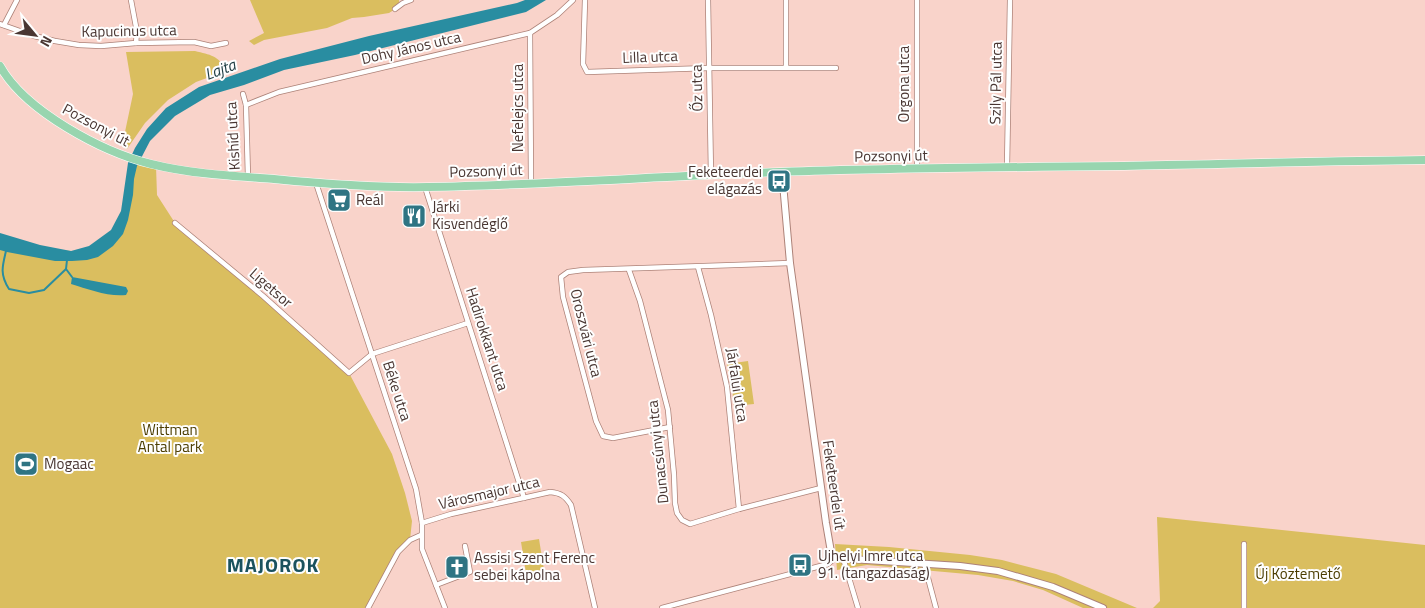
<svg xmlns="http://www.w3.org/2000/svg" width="1425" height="608" viewBox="0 0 1425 608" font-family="'Titillium Web',sans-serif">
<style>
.green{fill:#dabe5f}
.water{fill:#298da1}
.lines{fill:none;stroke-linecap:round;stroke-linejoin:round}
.stream{stroke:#298da1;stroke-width:2}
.street-casing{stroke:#ad8278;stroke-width:6}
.secondary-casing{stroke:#ad8278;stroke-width:8}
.primary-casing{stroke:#fff;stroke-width:9}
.street{stroke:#fff;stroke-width:4.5}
.secondary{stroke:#fff;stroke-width:6}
.primary{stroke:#98d5af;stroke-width:8}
.labels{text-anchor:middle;stroke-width:4;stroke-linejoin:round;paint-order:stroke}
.street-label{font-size:15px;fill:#493632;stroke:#fefefe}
.poi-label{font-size:15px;fill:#493632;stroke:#fefefe;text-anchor:start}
.park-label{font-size:15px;fill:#4c3d01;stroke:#fefefe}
.water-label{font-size:16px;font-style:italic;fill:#203e44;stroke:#fefefe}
.district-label{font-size:20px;font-weight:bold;letter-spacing:1px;fill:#1a525e;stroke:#fefefe}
</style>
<rect width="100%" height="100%" fill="#f9d3ca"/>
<g class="green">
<polygon points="250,0 399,0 400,6 389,13 364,17 352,18 327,28 264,40 254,45 249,41 264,33"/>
<path d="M195,51C210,55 219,55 226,71L196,82L168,100L145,123L127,149L122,146L133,94L126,52Z"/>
<polygon points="137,159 156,166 157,195 175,223 272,305 349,373 392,454 405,493 412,521 410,540 398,552 368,608 0,608 0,238 33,248 84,252 109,241 122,218"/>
<polygon points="748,361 754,404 734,406 732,387 727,364"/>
<polygon points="1157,517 1425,545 1425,608 1153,608 1160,601"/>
<polygon points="539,539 544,570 526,573 521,542"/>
<polygon points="835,544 889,547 970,555 1002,560 1056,574 1137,608 1083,608 1043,590 1013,581 978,575 867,565 837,570"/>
</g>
<g class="water">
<polygon points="525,0 546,0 526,12 355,55 284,70 244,85 210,95 175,116 150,141 137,166 134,179 133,195 128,220 123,234 113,246 98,257 87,260 72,261 55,261 7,252 0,250 0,233 40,245 71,251 89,246 111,230 121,211 128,163 135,148 147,129 166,108 199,87 280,59 369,36 517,3"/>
<path d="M72,277L126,287L128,291L126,295C108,297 88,289 71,284Z"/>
</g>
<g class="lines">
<g class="stream">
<path d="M6,251C2,267 0,275 9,289L29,293L44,290L66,269L67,260"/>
<polyline points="66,269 72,277"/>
</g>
<g class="street-casing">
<g id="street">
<polyline points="131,0 137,32 136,43"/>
<polyline points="585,0 583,64 587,72 709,68 836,68"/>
<polyline points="708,0 711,175"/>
<polyline points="395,9 403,3 411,0"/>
<polyline points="0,24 34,36 55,41 79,45 101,46 136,43 194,42 211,46 226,43"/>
<polyline points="4,25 17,0"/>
<polyline points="530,33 531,183"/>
<polyline points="786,67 786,0"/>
<polyline points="243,94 246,105 248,177"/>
<polyline points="246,105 279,92 530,33 557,15 573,0"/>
<polyline points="1007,167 1010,0"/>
<polyline points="917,169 917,0"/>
<polyline points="316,183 416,489 422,523 422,549 445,608"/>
<polyline points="425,187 524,498"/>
<polyline points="175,223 263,296 349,373 372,354 468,323"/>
<polyline points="698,267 711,315 727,387 739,509"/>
<polyline points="629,270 640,301 668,410 674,475 675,503 677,513 682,520 690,524 739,509 821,488"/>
<polyline points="670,427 613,438 603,436 596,421 563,297 561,277 568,272 583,270 790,263"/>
<path d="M422,523L451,514L550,492C561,493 565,496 571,505L595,608"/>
<polyline points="843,558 858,608"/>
<polyline points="924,563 936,608"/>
<polyline points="436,585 470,572 465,546"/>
<polyline points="368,608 398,552 410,540 421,535"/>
<polyline points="662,608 828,564 835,558"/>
<polyline points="1244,608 1244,544"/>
</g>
</g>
<g class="secondary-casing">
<polyline id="secondary" points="782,172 790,263 826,523 831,552 835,558 960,566 998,571 1053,587 1103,608"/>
</g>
<g class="primary-casing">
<path id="primary" d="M0,66C25,111 102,152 151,164C191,174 233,176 274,179C325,184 377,188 428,187C545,185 663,176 780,172C895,168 1010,167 1124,166C1225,164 1325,161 1425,160"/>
</g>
<use href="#street" class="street"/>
<use href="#secondary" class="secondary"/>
<use href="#primary" class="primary"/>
</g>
<defs>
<g id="bus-square" transform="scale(1.25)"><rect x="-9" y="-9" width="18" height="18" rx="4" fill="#2f7483" stroke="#fefefe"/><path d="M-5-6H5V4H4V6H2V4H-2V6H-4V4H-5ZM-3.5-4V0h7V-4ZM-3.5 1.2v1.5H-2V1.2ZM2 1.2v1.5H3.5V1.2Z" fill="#fff"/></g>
<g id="supermarket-square" transform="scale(1.25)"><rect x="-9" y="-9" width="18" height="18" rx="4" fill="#2f7483" stroke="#fefefe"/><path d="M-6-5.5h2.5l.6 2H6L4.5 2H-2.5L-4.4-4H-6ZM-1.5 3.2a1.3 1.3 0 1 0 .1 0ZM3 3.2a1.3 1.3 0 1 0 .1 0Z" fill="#fff"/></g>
<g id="restaurant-square" transform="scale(1.25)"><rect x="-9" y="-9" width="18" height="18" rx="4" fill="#2f7483" stroke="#fefefe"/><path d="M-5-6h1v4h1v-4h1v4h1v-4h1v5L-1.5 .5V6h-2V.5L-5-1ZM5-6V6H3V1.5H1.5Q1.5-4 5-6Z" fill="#fff"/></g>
<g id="stadium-square" transform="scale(1.25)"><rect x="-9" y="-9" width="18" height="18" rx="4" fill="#2f7483" stroke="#fefefe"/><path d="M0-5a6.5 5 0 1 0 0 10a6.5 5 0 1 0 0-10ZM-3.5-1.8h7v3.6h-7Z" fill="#fff"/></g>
<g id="church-square" transform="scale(1.25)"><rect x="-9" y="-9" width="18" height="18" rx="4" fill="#2f7483" stroke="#fefefe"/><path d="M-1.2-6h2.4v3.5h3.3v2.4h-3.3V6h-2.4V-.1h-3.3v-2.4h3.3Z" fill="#fff"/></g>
</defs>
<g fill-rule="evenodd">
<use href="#bus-square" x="779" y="181"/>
<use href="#supermarket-square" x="339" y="200"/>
<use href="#restaurant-square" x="414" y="216"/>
<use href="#stadium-square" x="26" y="464"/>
<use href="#bus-square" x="800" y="565"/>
<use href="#church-square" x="457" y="567"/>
</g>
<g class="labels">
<g class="street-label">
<text transform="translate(129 31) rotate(-1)" y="5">Kapucinus utca</text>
<text transform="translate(411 48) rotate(-13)" y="5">Dohy János utca</text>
<text transform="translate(650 57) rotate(-2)" y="5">Lilla utca</text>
<text transform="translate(996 83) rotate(-89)" y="5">Szily Pál utca</text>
<text transform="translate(904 84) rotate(-90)" y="5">Orgona utca</text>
<text transform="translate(697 88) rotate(-91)" y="5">Őz utca</text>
<text transform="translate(518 108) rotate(-90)" y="5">Nefelejcs utca</text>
<text transform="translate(96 125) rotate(28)" y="5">Pozsonyi út</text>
<text transform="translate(233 136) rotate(-93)" y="5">Kishíd utca</text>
<text transform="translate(891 156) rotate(-1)" y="5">Pozsonyi út</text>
<text transform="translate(486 171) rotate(-2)" y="5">Pozsonyi út</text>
<text transform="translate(271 288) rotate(41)" y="5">Ligetsor</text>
<text transform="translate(586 333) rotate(76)" y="5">Oroszvári utca</text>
<text transform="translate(487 339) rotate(72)" y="5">Hadirokkant utca</text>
<text transform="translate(737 385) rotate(81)" y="5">Járfalui utca</text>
<text transform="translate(397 391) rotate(72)" y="5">Béke utca</text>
<text transform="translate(658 452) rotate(-96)" y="5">Dunacsúnyi utca</text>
<text transform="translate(834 485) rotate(82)" y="5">Feketeerdei út</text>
<text transform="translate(489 493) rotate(-13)" y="5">Városmajor utca</text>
</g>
<g class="poi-label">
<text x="762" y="177" text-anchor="end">Feketeerdei<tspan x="762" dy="17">elágazás</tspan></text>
<text x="356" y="205">Reál</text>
<text x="432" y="212">Járki<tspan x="432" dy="17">Kisvendéglő</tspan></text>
<text x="44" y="469">Mogaac</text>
<text x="818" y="561">Ujhelyi Imre utca<tspan x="818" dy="17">91. (tangazdaság)</tspan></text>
<text x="474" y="563">Assisi Szent Ferenc<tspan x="474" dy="17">sebei kápolna</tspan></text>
</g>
<g class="park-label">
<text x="170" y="435">Wittman<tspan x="170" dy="17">Antal park</tspan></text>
<text x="1298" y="579">Új Köztemető</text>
</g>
<g class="water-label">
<text transform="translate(220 69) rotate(-21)" y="6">Lajta</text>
</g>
<g class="district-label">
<text x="273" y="572">MAJOROK</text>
</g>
</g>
<g transform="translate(35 35) rotate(119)" stroke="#fefefe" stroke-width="4" paint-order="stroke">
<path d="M0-4L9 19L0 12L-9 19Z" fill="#493632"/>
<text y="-8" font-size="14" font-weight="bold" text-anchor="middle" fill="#493632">N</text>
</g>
</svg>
